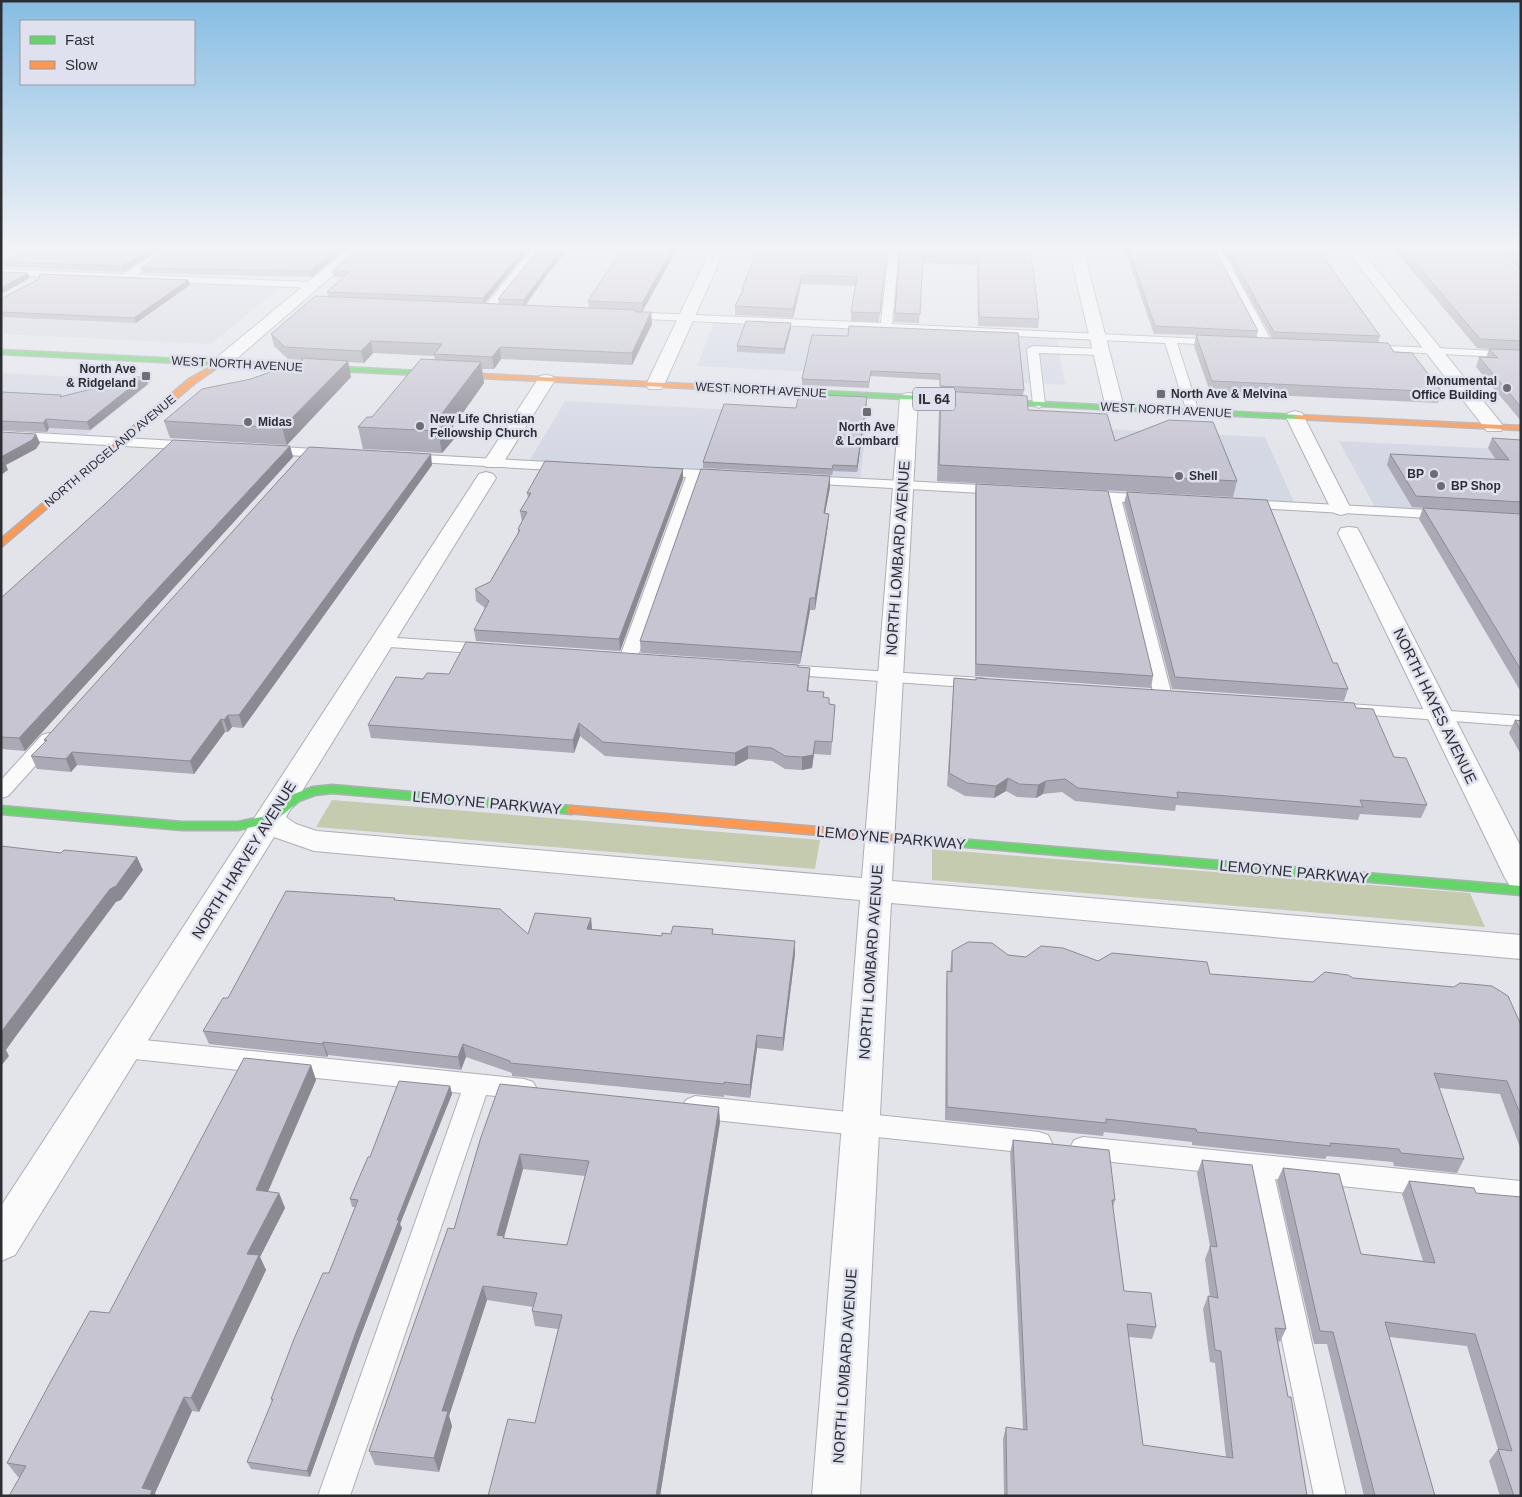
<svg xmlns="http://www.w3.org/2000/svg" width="1522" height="1497" viewBox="0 0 1522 1497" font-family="Arial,sans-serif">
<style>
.built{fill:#d4d7e4}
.green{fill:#c5cbaf}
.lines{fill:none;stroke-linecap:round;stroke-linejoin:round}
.lane-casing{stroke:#aeafb4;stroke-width:2}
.street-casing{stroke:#aeafb4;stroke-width:2}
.fast-casing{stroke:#aeafb4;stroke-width:3}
.slow-casing{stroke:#aeafb4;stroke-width:3}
.lane{fill:#fbfbfc;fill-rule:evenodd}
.street{fill:#fbfbfc;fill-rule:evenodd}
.fast{fill:#63d668;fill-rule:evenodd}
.slow{fill:#ff974d;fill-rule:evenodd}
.wall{fill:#aba9b5;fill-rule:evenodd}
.shaded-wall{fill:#8b8a93}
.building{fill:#c7c5d2;stroke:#8b8a93;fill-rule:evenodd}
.poi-dot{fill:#6c6e73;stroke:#dfe1ee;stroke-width:2}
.labels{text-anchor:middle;stroke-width:5;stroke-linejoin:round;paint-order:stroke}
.far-street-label{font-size:12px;fill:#2d2e33;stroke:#dfe1ee}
.far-poi-label{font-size:12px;font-weight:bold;fill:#2d2e33;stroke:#dfe1ee;text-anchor:start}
.shield{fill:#dfe1ee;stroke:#62646b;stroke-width:1}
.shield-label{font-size:14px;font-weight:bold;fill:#2d2e33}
.street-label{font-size:15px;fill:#2d2e33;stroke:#dfe1ee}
</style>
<rect width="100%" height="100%" fill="#e2e4ea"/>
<g class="built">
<polygon points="67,277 282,286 211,344 1,334 1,316"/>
<polygon points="714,322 1057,338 1065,385 697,366"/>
<polygon points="1,373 153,381 86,435 1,430"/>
<polygon points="565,401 868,417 860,478 530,460"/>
<polygon points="940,421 1265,437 1294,502 938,483"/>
<polygon points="1339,441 1521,450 1521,516 1375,507"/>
</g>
<g class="green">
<polygon points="332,800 820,840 815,869 316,827"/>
<polygon points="932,849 1470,893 1485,927 932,880"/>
</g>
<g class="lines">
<g class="lane-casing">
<g id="lane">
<polygon points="164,249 175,249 137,275 314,282 319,285 314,288 1,275 1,269 124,274"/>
<polygon points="532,249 542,249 492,311 484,311 484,307"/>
<polygon points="889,249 899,249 892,324 1224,340 1224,344 1220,345 1177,343 1199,412 1193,416 1187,412 1165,343 625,318 620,315 625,312 881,323"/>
<polygon points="1213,249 1222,249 1273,344 1271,346 1267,347 1261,344"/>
<polygon points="1367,345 1521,352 1521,358 1363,350 1361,348"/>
<polygon points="1033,346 1101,349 1107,352 1101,355 1039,353 1045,404 1039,408 1033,404 1027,349"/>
<polygon points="1,431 194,442 201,446 194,450 1,439"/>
<polygon points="266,446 331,450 338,454 331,458 261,453 259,450"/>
<polygon points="406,454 568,463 575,467 568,471 401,461 399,458"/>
<polygon points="658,468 723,471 730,475 723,479 699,478 637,659 634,663 622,663 619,659 686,477 653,475 651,472"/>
<polygon points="806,476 1000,486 1007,490 1000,494 801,483 799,480 801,477"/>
<polygon points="1085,491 1150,495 1157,499 1150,503 1122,502 1172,696 1169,700 1157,700 1154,696 1108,501 1080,498 1078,495 1080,492"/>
<polygon points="1245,500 1447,511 1454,515 1447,519 1240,507 1238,504"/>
<polygon points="382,637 488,644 494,645 496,649 494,653 488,654 376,646 374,642 376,638"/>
<polygon points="785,665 980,678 986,679 989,683 986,687 980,688 779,674 776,670 779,666"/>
<polygon points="1349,704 1521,716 1521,726 1343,713 1340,709 1343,705"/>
<polygon points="49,733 56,735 58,739 56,743 8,796 1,798 1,780 42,735"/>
<polygon points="125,1038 524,1079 533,1082 537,1089 533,1096 524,1099 486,1095 350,1496 318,1496 461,1093 125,1058 116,1055 113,1048 116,1041"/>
<polygon points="695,1096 1039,1132 1048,1135 1052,1143 1048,1151 1039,1154 695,1118 686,1114 682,1107 686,1100"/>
<polygon points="1083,1137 1521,1181 1521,1205 1275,1179 1346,1496 1314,1496 1248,1176 1083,1159 1074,1156 1070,1148 1074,1140"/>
</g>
</g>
<g class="street-casing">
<g id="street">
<polygon points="348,249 363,249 227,367 215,367 212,363 215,359"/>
<polygon points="711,249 725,249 664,385 661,389 649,389 646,385"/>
<polygon points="1069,249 1083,249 1124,408 1121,412 1109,412 1106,408"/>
<polygon points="1346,249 1360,249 1501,423 1503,427 1501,431 1487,431"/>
<polygon points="546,375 552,376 555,380 503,463 500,467 486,467 483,463 540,376"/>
<polygon points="909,393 915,394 918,398 892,881 1521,935 1521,959 891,903 860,1496 812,1496 860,900 314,851 274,837 15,1255 1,1261 1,1206 479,474 486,472 493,474 496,478 286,817 296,824 317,831 862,878 900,398 903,394"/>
<polygon points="1295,411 1302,413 1304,417 1351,509 1348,513 1341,515 1334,513 1331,509 1286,417 1288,413"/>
<polygon points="1349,527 1357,528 1360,533 1521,847 1521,889 1510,886 1505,878 1338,533 1341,528"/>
</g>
</g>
<g class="fast-casing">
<g id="fast">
<polygon points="1,350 461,373 465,375 461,377 1,354"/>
<polygon points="724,386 1298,415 1302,417 1298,419 727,390 723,388"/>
<polygon points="332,785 572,806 578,810 572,814 332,793 315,795 299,801 274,822 238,830 182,830 1,814 1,806 182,822 238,822 266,816 291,795 313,787"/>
<polygon points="911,835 1521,886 1521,895 907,842 905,839 907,836"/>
</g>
</g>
<g class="slow-casing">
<g id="slow">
<polygon points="219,362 224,363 195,383 1,547 1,539 189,379"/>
<polygon points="458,373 727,386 731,388 727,390 461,377 458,377"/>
<polygon points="1295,415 1521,426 1521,430 1298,419 1294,417"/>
<polygon points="572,806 911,835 915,836 917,839 915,842 911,843 568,813 566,810 568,807"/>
</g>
</g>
<use href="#lane" class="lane"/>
<use href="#street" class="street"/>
<use href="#fast" class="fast"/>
<use href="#slow" class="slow"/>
</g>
<g class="wall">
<polygon points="161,248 124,272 6,267 4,262"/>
<polygon points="346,248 312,277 143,273 141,268"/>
<polygon points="359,248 530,248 485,303 499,304 498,299 540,248 569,248 549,272 526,305 589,308 588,301 623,248 678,248 642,312 651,312 652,324 632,365 501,359 494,369 482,369 484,383 452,428 454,439 442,453 363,449 358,427 372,417 435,360 434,356 373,353 364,363 348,362 351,377 287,445 170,438 164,421 251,379 301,360 288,359 274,346 271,334 328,296 327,292 343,277 334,277 332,271"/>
<polygon points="899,248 1029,248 1039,319 1038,328 978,326 977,265 923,263 919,323 894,322"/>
<polygon points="1124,248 1214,248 1258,331 1256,338 1272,338 1222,248 1317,248 1380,336 1378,343 1394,352 1442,392 1438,403 1210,392 1194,346 1196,335 1154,334"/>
<polygon points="1393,248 1493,248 1521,274 1521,421 1476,367 1479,357 1486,358 1489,349 1477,348"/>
<polygon points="1495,248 1521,248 1521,271"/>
<polygon points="887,249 879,322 851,321 851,312 856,286 801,284 793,318 735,315 735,306 742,293 742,289"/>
<polygon points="188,280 190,285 136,323 1,317 1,299"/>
<polygon points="791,328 784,354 737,352 737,346"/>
<polygon points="812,335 1024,390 1023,395 1028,410 1115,441 1237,481 1233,497 937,481 939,406 941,391 940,391 940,380 870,376 869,388 802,385 802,379"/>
<polygon points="148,384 90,430 49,428 47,432 1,430 1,392 62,396"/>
<polygon points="867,397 857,472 833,471 832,475 703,468 703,462 796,408"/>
<polygon points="1492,438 1521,440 1521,692 1419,519 1423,508 1506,513 1412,507 1387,465 1390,454 1496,460 1488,448"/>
<polygon points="290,446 293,457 25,751 1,749 1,598"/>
<polygon points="432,465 243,728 232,727 228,732 225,732 194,774 77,765 71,772 37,769 31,756 45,742 44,740"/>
<polygon points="830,476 830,487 825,513 828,525 815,610 810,610 800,664 641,653 640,641"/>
<polygon points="683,479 620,651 476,641 474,630 485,608 476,601 475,589 490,582 518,533 518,529 522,522 520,511 528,498 527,493"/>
<polygon points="976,484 1153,676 1151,688 975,676 975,495"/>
<polygon points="1127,492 1333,663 1348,689 1344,701 1172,689 1124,503"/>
<polygon points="798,667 810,668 808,691 824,697 829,704 835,705 831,755 814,754 812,768 802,770 785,769 772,761 748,759 735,766 605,756 580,736 574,753 371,738 368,725 423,679 449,674"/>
<polygon points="954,678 1356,708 1394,757 1427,805 1421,818 1360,814 1358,820 1176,805 1175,811 1075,801 1062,792 1043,794 1036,798 1017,797 1006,791 994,798 965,796 947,786"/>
<polygon points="1515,720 1521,721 1521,755 1509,733"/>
<polygon points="395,900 528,934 591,918 592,929 662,936 671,934 713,929 713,934 795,954 783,1051 757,1048 750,1098 724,1095 724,1097 512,1076 512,1073 466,1057 461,1070 328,1055 327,1057 209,1044 203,1031 228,998"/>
<polygon points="952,951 1026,957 1098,961 1210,974 1313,982 1353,978 1521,1025 1521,1150 1500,1094 1439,1088 1464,1159 1457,1173 1394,1166 1393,1162 1327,1156 1325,1159 1192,1145 1192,1142 1104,1132 1103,1136 945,1120 946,985 947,971 950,972"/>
<polygon points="311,1065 316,1080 268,1192 279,1193 285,1208 260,1257 266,1270 199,1412 192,1411 155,1493 18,1477 7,1463 109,1313"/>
<polygon points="450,1086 452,1094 400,1224 402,1228 359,1340 310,1477 251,1469 247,1462 272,1402 271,1399 329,1273 355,1207 352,1207 350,1199 370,1157"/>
<path d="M720,1122L660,1496L535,1423L558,1329L535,1326L532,1311L533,1307L487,1300L449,1416L452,1426L439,1472L375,1465L369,1451L454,1229L481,1137ZM523,1169L585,1176L567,1245L504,1238Z"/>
<polygon points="1013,1140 1115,1200 1113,1207 1124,1291 1156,1327 1152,1339 1129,1337 1143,1445 1226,1457 1215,1363 1210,1362 1203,1309 1208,1296 1210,1297 1205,1259 1210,1246 1197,1173 1202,1160 1286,1329 1280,1342 1278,1341 1288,1397 1307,1496 1004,1496 1003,1439 1006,1427 1023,1429 1010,1153"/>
<polygon points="1283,1168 1361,1254 1423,1261 1402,1194 1409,1181 1474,1188 1521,1496 1500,1496 1489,1461 1498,1449 1467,1346 1389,1337 1435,1496 1364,1496 1327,1344 1314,1344 1277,1181"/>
</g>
<g class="shaded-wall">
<polygon points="151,248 161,248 124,272 122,266"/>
<polygon points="338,248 346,248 312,277 310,271"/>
<polygon points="525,248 530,248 484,304 483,298"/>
<polygon points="564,248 569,248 549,272 524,306 524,300 549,266"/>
<polygon points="673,248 678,248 642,312 642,303"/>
<polygon points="28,273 30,278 1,294 1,288"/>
<polygon points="802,275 801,284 793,318 793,309"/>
<polygon points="188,280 190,285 136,323 134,318"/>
<polygon points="651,312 652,324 632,365 632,353"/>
<polygon points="791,323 791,328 784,354 784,349"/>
<polygon points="371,341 373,353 364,363 361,351"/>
<polygon points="500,347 501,359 494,369 492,357"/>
<polygon points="348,361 351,377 287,445 282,428"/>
<polygon points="481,362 484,383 452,428 454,439 442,453 438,431 440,416"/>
<polygon points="146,375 148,384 90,430 87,422"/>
<polygon points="867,397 867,403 857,472 857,466"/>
<polygon points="46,419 49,428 47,432 43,423"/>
<polygon points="36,434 40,443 36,449 6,465 8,470 1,475 1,457"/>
<polygon points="290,446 293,457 25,751 19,738"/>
<polygon points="431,454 432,465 243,728 239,715"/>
<polygon points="683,469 683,479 620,651 619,639"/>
<polygon points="830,476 830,487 823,524 824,513"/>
<polygon points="829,514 828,525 815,610 815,598"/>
<polygon points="810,598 810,610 800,664 801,652"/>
<polygon points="810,668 809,681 807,704 807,691"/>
<polygon points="228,715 232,727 228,732 224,720"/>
<polygon points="221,719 225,732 194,774 190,761"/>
<polygon points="579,723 580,736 574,753 573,740"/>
<polygon points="815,741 814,754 812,768 802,770 802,757"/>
<polygon points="748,746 748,759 735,766 735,753"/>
<polygon points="72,752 77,765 71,772 66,759"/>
<polygon points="1008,778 1006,791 994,798 996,786"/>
<polygon points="1046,781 1043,794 1036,798 1038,785"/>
<polygon points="137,857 143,870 121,900 116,902 16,1036 6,1050 9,1056 1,1066 1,1032 110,889"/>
<polygon points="591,918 592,931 587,929"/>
<polygon points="795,941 795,954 783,1051 783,1038"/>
<polygon points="757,1035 757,1048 750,1098 750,1085"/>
<polygon points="323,1042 328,1055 327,1057 323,1044"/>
<polygon points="463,1044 466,1057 461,1070 458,1057"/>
<polygon points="311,1065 316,1080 262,1205 256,1190"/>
<polygon points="450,1086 452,1094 400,1224 402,1228 359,1340 310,1477 307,1471 356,1332 397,1220"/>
<polygon points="719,1107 720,1122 660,1496 656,1496"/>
<polygon points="520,1154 523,1169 503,1240 497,1235"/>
<polygon points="279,1193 285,1208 260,1257 266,1270 199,1412 191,1398 247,1254"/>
<polygon points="483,1286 487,1300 449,1416 452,1426 439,1472 434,1458 442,1411"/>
<polygon points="184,1397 192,1411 155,1493 156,1496 147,1496 142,1488"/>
</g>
<g class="building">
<polygon points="29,248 151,248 122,266 4,262"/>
<polygon points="169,248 338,248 310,271 141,268"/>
<polygon points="359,248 525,248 483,298 327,292 350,271 332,271"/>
<polygon points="540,248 564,248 549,266 524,300 498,299"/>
<polygon points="623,248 673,248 642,303 588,301"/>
<polygon points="758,248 887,248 880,313 851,312 857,277 802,275 793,309 735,306 744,289 742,289"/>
<polygon points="900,248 1029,248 1033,268 1039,319 979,317 978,256 923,255 920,314 895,313"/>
<polygon points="1128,248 1214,248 1258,331 1155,326"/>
<polygon points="1227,248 1317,248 1380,336 1274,332"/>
<polygon points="1403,248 1493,248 1521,274 1521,341 1480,339"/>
<polygon points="1508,248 1521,248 1521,260"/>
<polygon points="1,272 28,273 1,288"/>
<polygon points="40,274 188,280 134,318 1,312 1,299 39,279"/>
<polygon points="315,296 636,310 635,312 651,312 632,353 500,347 492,357 434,354 442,344 371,341 361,351 285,347 271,334"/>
<polygon points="746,321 791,323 784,349 737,346"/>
<polygon points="849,326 1018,333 1024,390 940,386 940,374 871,371 869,382 802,379 812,335 848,336"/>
<polygon points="1196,335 1388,343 1394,352 1412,353 1442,392 1212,381"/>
<polygon points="1489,349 1521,350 1521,407 1479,357 1498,358"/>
<polygon points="301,358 348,361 282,428 164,421 202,389 251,379 303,360"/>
<polygon points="421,359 481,362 440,416 450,417 438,431 358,427 367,417 372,417"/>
<polygon points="146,375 87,422 46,419 43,423 1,421 1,392 61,395 60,397"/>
<polygon points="941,391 1027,396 1028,410 1107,414 1115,441 1169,420 1213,422 1237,481 939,465"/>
<polygon points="799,394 867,397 857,466 833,465 832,469 703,462 724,404 796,408"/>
<polygon points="1,432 36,434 32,440 1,457"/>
<polygon points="1492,438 1521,440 1521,502 1416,496 1390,454 1509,460"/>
<polygon points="173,440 290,446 19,738 1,737 1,598 104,505"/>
<polygon points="309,447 431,454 239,715 228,715 224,720 221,719 190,761 72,752 66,759 31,756 47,740 44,740"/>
<polygon points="1,457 4,461 1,463"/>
<polygon points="545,461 683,469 619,639 474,630 489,601 475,589 490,582 520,530 518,529 527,512 520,511 531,493 527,493"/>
<polygon points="701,469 830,476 824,513 829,514 815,598 810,598 801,652 640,641"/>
<polygon points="976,484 1108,491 1153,676 976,664"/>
<polygon points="1127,492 1267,500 1333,663 1337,663 1348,689 1175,677"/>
<polygon points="1423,508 1521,514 1521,670"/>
<polygon points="466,642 798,665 798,667 810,668 807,691 824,692 823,697 829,698 829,704 835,705 832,742 815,741 813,755 802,757 785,756 772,748 748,746 735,753 603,742 579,723 573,740 368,725 396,677 423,679 427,673 449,674"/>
<polygon points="954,678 976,680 976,678 1354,703 1356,708 1373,709 1394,757 1406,758 1427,805 1360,800 1363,807 1177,792 1178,798 1078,788 1065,779 1046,781 1038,785 1019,784 1008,778 996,786 967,783 949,773"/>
<polygon points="1515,720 1521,721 1521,731"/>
<polygon points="1,846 61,853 64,850 137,857 116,886 110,889 1,1032"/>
<polygon points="286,891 395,898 394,900 500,909 528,934 535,913 591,918 587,929 662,936 662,933 671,934 673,926 713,929 712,934 795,941 783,1038 757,1035 750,1085 724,1082 724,1084 510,1063 510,1061 463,1044 458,1057 323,1042 323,1044 203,1031 223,998 228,998"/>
<polygon points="968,942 992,943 1008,955 1026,957 1041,946 1063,948 1098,961 1112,953 1207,962 1210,974 1313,982 1325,972 1348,975 1353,978 1454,987 1460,983 1492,986 1508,996 1521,1025 1521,1116 1507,1081 1434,1073 1464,1159 1401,1153 1399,1149 1330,1143 1331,1146 1197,1132 1196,1129 1106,1119 1106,1123 947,1107 947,971 952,972 952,951"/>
<polygon points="244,1058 311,1065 256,1190 279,1193 247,1254 259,1255 191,1398 184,1397 142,1488 152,1490 150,1496 9,1496 26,1466 7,1463 51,1381 90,1311 109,1313"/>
<polygon points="399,1081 450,1086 397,1220 399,1220 356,1332 307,1471 247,1462 273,1399 271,1399 294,1339 323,1273 329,1273 358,1200 350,1199 368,1157 370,1157"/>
<path d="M500,1084L719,1107L656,1496H488L508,1419L535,1423L562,1315L532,1311L537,1293L483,1286L442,1411H448L434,1458L369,1451L448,1228L454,1229L481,1137ZM520,1154L589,1161L567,1245L503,1238L504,1236L497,1235Z"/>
<polygon points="1013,1140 1109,1150 1115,1200 1112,1200 1124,1291 1151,1293 1156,1327 1127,1324 1143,1445 1233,1458 1221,1351 1215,1350 1208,1296 1218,1298 1210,1246 1217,1247 1202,1160 1252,1165 1286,1329 1275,1328 1288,1397 1291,1397 1307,1496 1007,1496 1006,1427 1027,1430"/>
<polygon points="1283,1168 1339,1174 1361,1254 1435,1263 1409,1181 1474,1188 1476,1193 1521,1197 1521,1496 1514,1496 1498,1449 1512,1451 1475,1334 1385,1322 1435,1496 1375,1496 1333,1332 1320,1331"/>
</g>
<linearGradient id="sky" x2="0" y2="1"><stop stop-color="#86bde3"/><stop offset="0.54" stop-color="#f2f3f6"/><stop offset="1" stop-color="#f2f3f6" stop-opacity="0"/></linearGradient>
<rect width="1522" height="458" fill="url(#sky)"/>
<g class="poi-dot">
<rect x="141" y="371" width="10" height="10" rx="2.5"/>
<circle cx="1507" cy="388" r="5"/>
<rect x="1156" y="389" width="10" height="10" rx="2.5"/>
<rect x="862" y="407" width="10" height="10" rx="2.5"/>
<circle cx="248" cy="422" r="5"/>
<circle cx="420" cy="426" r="5"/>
<circle cx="1434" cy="474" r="5"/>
<circle cx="1179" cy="476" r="5"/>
<circle cx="1441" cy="486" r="5"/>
</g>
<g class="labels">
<g class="far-street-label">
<text transform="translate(237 364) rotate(3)" y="4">WEST NORTH AVENUE</text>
<text transform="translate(761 390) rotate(3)" y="4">WEST NORTH AVENUE</text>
<text transform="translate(1166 410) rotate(3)" y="4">WEST NORTH AVENUE</text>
<text transform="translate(110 451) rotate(-40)" y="4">NORTH RIDGELAND AVENUE</text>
</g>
<g class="far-poi-label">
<text x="136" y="373" text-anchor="end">North Ave<tspan x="136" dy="14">&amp; Ridgeland</tspan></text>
<text x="1497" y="385" text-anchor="end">Monumental<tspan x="1497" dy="14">Office Building</tspan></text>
<text x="1171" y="398">North Ave &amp; Melvina</text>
<text x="430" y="423">New Life Christian<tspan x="430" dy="14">Fellowship Church</tspan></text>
<text x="258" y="426">Midas</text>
<text x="867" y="431" text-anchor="middle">North Ave<tspan x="867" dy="14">&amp; Lombard</tspan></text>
<text x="1424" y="478" text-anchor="end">BP</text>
<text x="1189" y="480">Shell</text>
<text x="1451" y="490">BP Shop</text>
</g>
<rect class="shield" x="913" y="387.5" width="42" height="23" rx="4"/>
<g class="shield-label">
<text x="934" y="404">IL 64</text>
</g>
<g class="street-label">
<text transform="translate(898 558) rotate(-86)" y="5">NORTH LOMBARD AVENUE</text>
<text transform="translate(1435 706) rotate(64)" y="5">NORTH HAYES AVENUE</text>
<text transform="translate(487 803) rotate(5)" y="5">LEMOYNE PARKWAY</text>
<text transform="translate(891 838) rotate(5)" y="5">LEMOYNE PARKWAY</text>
<text transform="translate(244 860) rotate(-58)" y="5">NORTH HARVEY AVENUE</text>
<text transform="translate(1294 872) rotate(5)" y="5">LEMOYNE PARKWAY</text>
<text transform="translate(871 962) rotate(-86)" y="5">NORTH LOMBARD AVENUE</text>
<text transform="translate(845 1366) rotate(-86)" y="5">NORTH LOMBARD AVENUE</text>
</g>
</g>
<rect width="1522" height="1497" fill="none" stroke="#2d2e33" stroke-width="5"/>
<rect x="20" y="20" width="175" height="65" fill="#dfe1ee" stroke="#9899a3"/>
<rect x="30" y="36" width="25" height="8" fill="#63d668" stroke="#9899a3"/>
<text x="65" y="45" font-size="15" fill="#2d2e33">Fast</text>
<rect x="30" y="61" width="25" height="8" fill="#ff974d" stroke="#9899a3"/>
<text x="65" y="70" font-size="15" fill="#2d2e33">Slow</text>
</svg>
